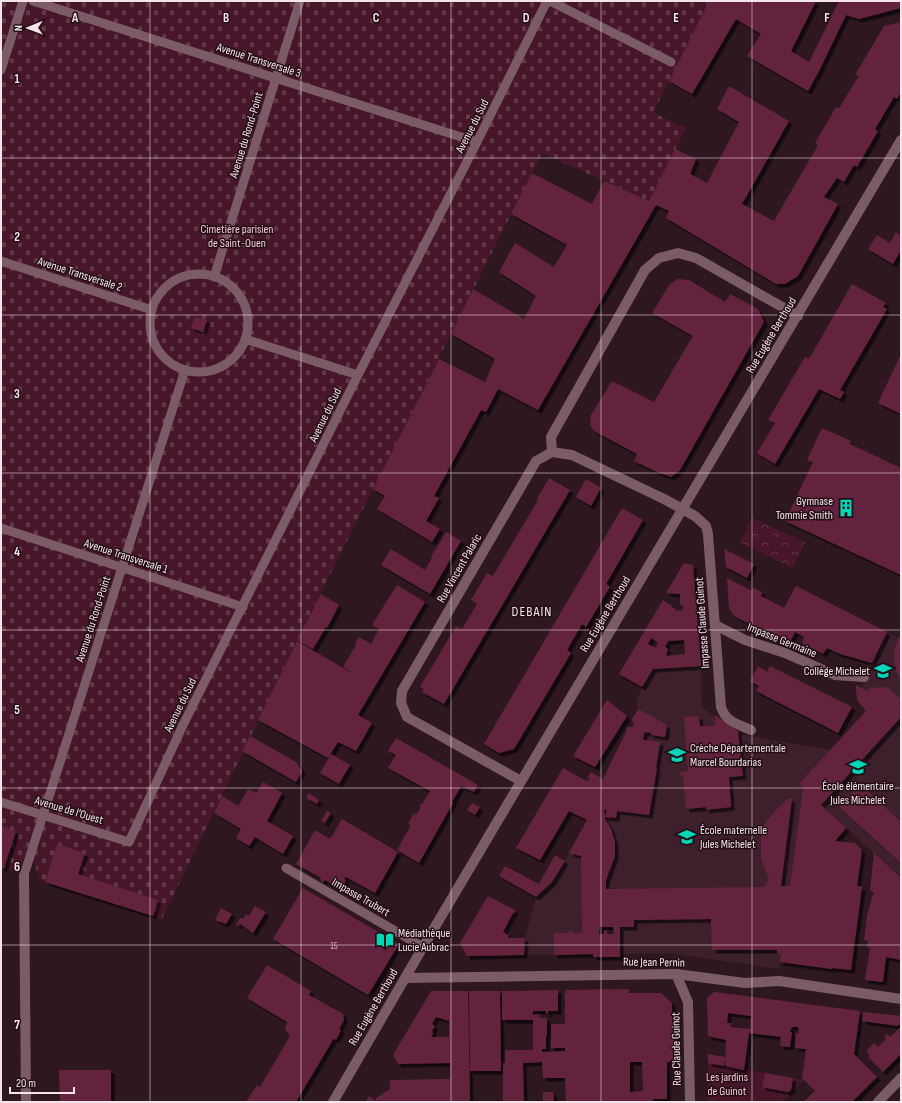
<svg xmlns="http://www.w3.org/2000/svg" width="902" height="1103" viewBox="0 0 902 1103" font-family="'Sofia Sans Condensed',sans-serif">
<style>
.built{fill:#3d202b}
.forest{fill:url(#forest-crowns)}
.cemetery{fill:url(#cemetery-stones)}
.garden{fill:#47162a}
.building{fill:#64243e;fill-rule:evenodd;filter:url(#shadow)}
.lines{fill:none;stroke-linecap:round;stroke-linejoin:round}
.lane{stroke:#7b5c66;stroke-width:9}
.street{stroke:#7b5c66;stroke-width:10}
.grid{fill:none;stroke:#f5e4e9;stroke-width:1;stroke-opacity:0.55}
.labels{text-anchor:middle;stroke-width:3;stroke-linejoin:round;paint-order:stroke}
.number-label{font-size:10px;fill:#d1b4be}
.street-label{font-size:12px;fill:#f5e4e9;stroke:#230e16}
.park-label{font-size:12px;fill:#f5cad7;stroke:#230e16}
.poi-label{font-size:12px;fill:#f5e4e9;stroke:#230e16;text-anchor:start}
.quarter-label{font-size:14px;letter-spacing:1px;fill:#f5e4e9;stroke:#230e16}
.grid-label{font-size:13px;text-anchor:middle;font-weight:bold;fill:#f5e4e9;stroke:#230e16;stroke-width:3;stroke-linejoin:round;paint-order:stroke}
</style>
<defs>
<pattern id="forest-crowns" width="20" height="18" patternUnits="userSpaceOnUse"><rect width="20" height="18" fill="#47162a"/><path d="M2 6a3 3 0 1 1 6 0M12 15a3 3 0 1 1 6 0" fill="none" stroke="#623849"/></pattern>
<pattern id="cemetery-stones" width="16" height="16" patternUnits="userSpaceOnUse"><rect width="16" height="16" fill="#47162a"/><path d="M2 7V4a2 2 0 0 1 4 0v3zM10 15v-3a2 2 0 0 1 4 0v3z" fill="#623849"/></pattern>
<filter id="shadow"><feDropShadow dx="3.5" dy="3.5" stdDeviation="0" flood-color="#0009"/></filter>
</defs>
<rect width="100%" height="100%" fill="#2e171f"/>
<polygon class="built" points="887,632 899,638 901,636 901,878 803,789 779,969 669,953 620,954 619,927 593,927 593,954 524,955 525,938 536,897 552,882 603,793 603,779 626,731 626,728 634,726 632,719 638,709 636,700 653,669 701,666 702,708 738,731 738,734 830,750 866,711 857,700 856,685 862,688 866,666 872,663"/>
<polygon class="forest" points="752,518 805,542 793,568 740,543"/>
<polygon class="cemetery" points="1,1 709,1 653,113 686,128 649,201 542,153 297,640 162,919 40,880 34,862 24,858 19,873 1,867"/>
<polygon class="garden" points="708,1063 765,1073 762,1087 788,1092 791,1090 793,1078 804,1080 782,1102 708,1102"/>
<g class="building">
<polygon points="709,1 740,1 742,3 743,1 816,1 791,51 809,62 839,1 901,1 901,8 859,19 846,15 820,69 808,91 747,56 761,34 736,19 692,94 669,81"/>
<polygon points="901,22 901,92 897,99 894,97 875,129 878,131 857,167 854,165 844,182 837,178 824,197 838,204 798,276 785,284 776,284 666,218 669,211 656,205 538,410 498,389 486,412 481,410 434,496 439,498 426,521 440,529 432,542 377,509 385,496 373,489 439,359 485,382 495,359 451,334 473,289 524,319 536,296 499,272 515,243 554,267 567,245 511,214 532,173 592,204 604,181 649,201 675,149 696,159 690,174 707,183 739,122 717,109 729,86 789,121 742,204 774,221 818,145 815,143 836,107 839,108 859,76 855,75 884,26"/>
<polygon points="896,232 901,236 901,250 893,264 868,249 877,235 890,243"/>
<polygon points="678,279 689,280 725,302 730,294 758,309 764,322 680,470 671,477 657,472 634,461 637,454 594,431 590,425 591,415 612,381 654,402 693,336 652,313 670,284"/>
<polygon points="852,284 886,303 883,307 887,309 840,390 844,392 840,399 819,389 775,464 757,453 775,423 768,420 805,357 809,359"/>
<polygon points="195,317 207,320 203,332 191,328"/>
<polygon points="901,354 901,414 878,403"/>
<polygon points="822,428 851,441 850,444 901,468 901,575 785,521 813,462 807,460"/>
<polygon points="549,478 570,490 444,704 422,692 424,689 420,687 456,626 462,629 477,604 471,600 487,573 493,576 538,500 537,499"/>
<polygon points="586,479 601,488 591,506 576,497"/>
<polygon points="622,508 643,520 606,584 610,587 586,627 582,624 567,650 571,653 514,749 499,753 484,744"/>
<polygon points="446,532 461,541 430,594 381,565 391,549 425,570 432,558 431,557"/>
<polygon points="724,549 754,564 747,578 726,567"/>
<path d="M684,563L693,565L701,666L653,669L642,687L619,674L663,600L672,606V608H675L676,611L683,610V605H680V594L666,593ZM651,638L658,643L655,648L648,644ZM684,640L685,654L666,656L668,649L665,647L668,641Z"/>
<polygon points="727,578 752,591 753,588 762,592 761,596 784,608 796,586 887,632 872,663 840,654 827,648 823,654 802,643 804,637 795,632 789,645 734,616 729,608"/>
<polygon points="397,585 425,602 358,715 372,723 356,751 338,742 328,758 258,720 297,641 350,672 351,672 343,667 356,645 355,644 359,637 371,644 379,629 372,625"/>
<polygon points="321,594 339,605 327,628 326,627 313,649 297,640"/>
<polygon points="899,637 901,638 901,681 895,668 894,657 894,650"/>
<polygon points="758,666 767,672 770,666 852,707 838,733 756,691 759,686 750,681"/>
<path d="M856,685L868,692L869,688L887,687L901,699V717L821,805L846,828L835,841L855,843L862,850L857,886L862,887L851,970L832,968V969L780,962L781,954H778L777,950H712L711,919L634,920V927H620V957H593V954L554,955V933H569V931H572V933H582L581,856L569,853L587,820L569,811L540,860L516,848L563,768L586,781L587,780L588,781L590,779L588,777L591,772L603,779L627,730L626,728L634,726L632,719L638,709L667,725L665,737L651,735V733L645,732L644,734L643,740L660,742L656,768H657L649,815L617,811L616,818L605,817L607,810L604,809L605,819L611,829L615,842V856L606,880V889L765,887L769,878L764,867L761,858V835L763,826L769,818L779,807L789,798L792,799L781,886H790L803,788L799,784L866,711L857,700ZM600,927H613L614,934H607V930L604,931V934H599Z"/>
<polygon points="607,700 627,716 595,767 573,756"/>
<polygon points="715,715 738,731 743,776 729,777 731,807 706,810 706,807 686,809 683,776 681,777 680,772 688,771 684,717 699,716 700,726 715,726"/>
<polygon points="250,736 296,762 302,771 296,782 242,751"/>
<polygon points="396,738 478,785 474,792 461,786 452,802 453,803 419,863 397,850 411,825 408,824 414,813 416,815 421,807 419,806 423,803 430,791 388,768 396,755 388,751"/>
<polygon points="331,754 350,765 339,784 320,773"/>
<polygon points="263,782 282,793 267,821 293,836 283,854 255,837 249,846 236,838 241,829 214,813 222,796 238,806 248,789 256,793"/>
<polygon points="860,784 901,822 901,863 839,807"/>
<polygon points="309,793 319,800 317,804 306,798"/>
<polygon points="472,803 480,807 475,815 467,810"/>
<polygon points="327,811 331,813 325,823 321,821"/>
<polygon points="342,819 398,852 375,893 346,877 344,879 346,880 341,890 325,880 323,882 320,880 321,878 296,864 315,830 330,839"/>
<polygon points="1,826 16,831 4,868 1,867"/>
<polygon points="57,844 85,853 78,874 158,900 153,916 45,882"/>
<polygon points="874,853 901,878 901,960 886,957 883,982 865,980 870,948 867,947 868,941 864,940 867,916 872,897 874,893 870,890"/>
<polygon points="555,855 565,861 552,882 536,897 499,876 505,866 539,884"/>
<polygon points="303,888 399,944 368,995 273,939"/>
<polygon points="488,896 515,910 514,914 513,913 503,932 508,935 508,938 525,938 524,955 467,956 460,943"/>
<polygon points="255,906 266,912 253,933 240,924 235,926 240,918 243,919 246,914 249,916"/>
<polygon points="221,908 232,914 226,924 215,920"/>
<polygon points="267,965 311,991 309,995 343,1014 344,1020 339,1029 341,1030 336,1040 334,1038 296,1102 246,1102 257,1085 260,1087 290,1036 285,1029 287,1022 247,998"/>
<path d="M629,989V993H661L672,1003V1016L676,1015V1061L667,1062V1099H653V1102H566L565,1078H543L542,1062L523,1063L524,1102H503V1063H505V1050H533V1020H502V991L558,990V1011H548V1014H546V1011H533V1015L539,1014L540,1018H547V1036H546V1049H542V1052L565,1051V1048H551V1024H565V990ZM630,1062H642L643,1091L630,1092Z"/>
<path d="M431,991H468L470,1102H365L369,1096L376,1101V1098L390,1089V1080L450,1079V1063L398,1064L393,1055ZM436,1017L449,1021V1037H431L433,1034L432,1031L435,1026L432,1024Z"/>
<polygon points="469,991 500,991 501,1071 470,1071"/>
<path d="M714,992L860,1011L854,1054L877,1077L852,1102H803L815,1091L804,1080L802,1079L806,1049L795,1048L796,1033H799L798,1027H792L790,1032H792L790,1047L780,1046L781,1037L749,1033L744,1070L725,1066L726,1040L708,1036L707,998ZM728,1013L751,1016L750,1029L731,1027V1023H727Z"/>
<polygon points="863,1012 901,1016 901,1025 898,1025 898,1026 862,1021"/>
<polygon points="901,1027 901,1054 883,1072 868,1057 870,1055 867,1052 868,1049 874,1043 878,1047 886,1039 884,1037 887,1034 890,1037"/>
<polygon points="708,1054 725,1057 724,1066 708,1063"/>
<polygon points="59,1070 111,1070 111,1102 60,1102"/>
<polygon points="765,1073 793,1078 791,1090 788,1092 762,1087"/>
<polygon points="543,1092 553,1092 554,1102 543,1102"/>
</g>
<g class="lines">
<g class="lane">
<polyline points="33,1 477,142"/>
<polyline points="550,1 671,62"/>
<polyline points="1,70 23,1"/>
<polyline points="1,261 152,310"/>
<circle cx="199" cy="323" r="49"/>
<polyline points="214,277 300,1"/>
<polyline points="245,339 358,375"/>
<polyline points="1,528 243,607"/>
<polyline points="1,802 129,842 183,725 358,375 477,142 547,1"/>
<polyline points="286,868 423,947"/>
<polyline points="24,875 185,370"/>
</g>
<g class="street">
<polyline points="552,452 551,437 645,270 659,258 678,253 696,258 798,316"/>
<polyline points="715,625 745,640 785,653 835,675 864,677"/>
<path d="M521,781L407,717L401,703L402,691L536,461L552,452L572,455L664,499L695,516L706,526L708,534L721,707C726,722 737,724 751,730"/>
<polyline points="24,875 26,1102"/>
<polyline points="676,974 688,1002 690,1102"/>
<polyline points="405,978 676,974 745,983 779,981 901,999"/>
<polyline points="333,1102 423,947 901,140"/>
<polyline points="878,1102 901,1078"/>
</g>
</g>
<path class="grid" d="M150,1V1102M301,1V1102M451,1V1102M601,1V1102M752,1V1102M1,158H901M1,315H901M1,473H901M1,630H901M1,788H901M1,945H901"/>
<defs>
<g id="building-bare" transform="scale(1.38)"><path d="M-4-6H4V6H1V3H-1V6H-4ZM-2.5-4.3h1.7v1.8h-1.7ZM.8-4.3h1.7v1.8H.8ZM-2.5-1h1.7V.8h-1.7ZM.8-1h1.7V.8H.8Z" fill="#03d5b6" stroke="#230e16" stroke-width="2.5" paint-order="stroke"/></g>
<g id="school-bare" transform="scale(1.38)"><path d="M0-5L7-2L0 1L-7-2ZM-4 1L0 2.5L4 1V4Q0 6-4 4Z" fill="#03d5b6" stroke="#230e16" stroke-width="2.5" paint-order="stroke"/></g>
<g id="library-bare" transform="scale(1.38)"><path d="M-6-4Q-3-5.5-.7-3.5V5Q-3 3-6 4ZM6-4Q3-5.5 .7-3.5V5Q3 3 6 4Z" fill="#03d5b6" stroke="#230e16" stroke-width="2.5" paint-order="stroke"/></g>
</defs>
<g fill-rule="evenodd">
<use href="#building-bare" x="846" y="508"/>
<use href="#school-bare" x="883" y="671"/>
<use href="#school-bare" x="677" y="755"/>
<use href="#school-bare" x="858" y="767"/>
<use href="#school-bare" x="687" y="837"/>
<use href="#library-bare" x="385" y="940"/>
</g>
<g class="labels">
<g class="number-label">
<text x="334" y="949">15</text>
</g>
<g class="street-label">
<text transform="translate(259 60) rotate(18)" y="4">Avenue Transversale 3</text>
<text transform="translate(472 126) rotate(-63)" y="4">Avenue du Sud</text>
<text transform="translate(246 135) rotate(-73)" y="4">Avenue du Rond-Point</text>
<text transform="translate(80 274) rotate(18)" y="4">Avenue Transversale 2</text>
<text transform="translate(771 335) rotate(-59)" y="4">Rue Eugène Berthoud</text>
<text transform="translate(325 415) rotate(-64)" y="4">Avenue du Sud</text>
<text transform="translate(126 556) rotate(18)" y="4">Avenue Transversale 1</text>
<text transform="translate(459 568) rotate(-60)" y="4">Rue Vincent Palaric</text>
<text transform="translate(605 614) rotate(-59)" y="4">Rue Eugène Berthoud</text>
<text transform="translate(93 619) rotate(-72)" y="4">Avenue du Rond-Point</text>
<text transform="translate(702 623) rotate(-94)" y="4">Impasse Claude Guinot</text>
<text transform="translate(782 640) rotate(22)" y="4">Impasse Germaine</text>
<text transform="translate(180 705) rotate(-64)" y="4">Avenue du Sud</text>
<text transform="translate(69 810) rotate(17)" y="4">Avenue de l'Ouest</text>
<text transform="translate(361 897) rotate(30)" y="4">Impasse Trubert</text>
<text transform="translate(654 962) rotate(1)" y="4">Rue Jean Pernin</text>
<text transform="translate(373 1007) rotate(-60)" y="4">Rue Eugène Berthoud</text>
<text transform="translate(676 1049) rotate(-91)" y="4">Rue Claude Guinot</text>
</g>
<g class="park-label">
<text x="237" y="233">Cimetière parisien<tspan x="237" dy="14">de Saint-Ouen</tspan></text>
<text x="727" y="1081">Les jardins<tspan x="727" dy="14">de Guinot</tspan></text>
</g>
<g class="poi-label">
<text x="833" y="505" text-anchor="end">Gymnase<tspan x="833" dy="14">Tommie Smith</tspan></text>
<text x="870" y="675" text-anchor="end">Collège Michelet</text>
<text x="690" y="752">Crèche Départementale<tspan x="690" dy="14">Marcel Bourdarias</tspan></text>
<text x="858" y="790" text-anchor="middle">École élémentaire<tspan x="858" dy="14">Jules Michelet</tspan></text>
<text x="700" y="834">École maternelle<tspan x="700" dy="14">Jules Michelet</tspan></text>
<text x="398" y="937">Médiathèque<tspan x="398" dy="14">Lucie Aubrac</tspan></text>
</g>
<g class="quarter-label">
<text x="532" y="616">DEBAIN</text>
</g>
</g>
<g class="grid-label">
<text x="75" y="22">A</text>
<text x="226" y="22">B</text>
<text x="376" y="22">C</text>
<text x="526" y="22">D</text>
<text x="676" y="22">E</text>
<text x="827" y="22">F</text>
<text x="17" y="83">1</text>
<text x="17" y="241">2</text>
<text x="17" y="398">3</text>
<text x="17" y="556">4</text>
<text x="17" y="714">5</text>
<text x="17" y="871">6</text>
<text x="17" y="1029">7</text>
</g>
<rect width="902" height="1103" fill="none" stroke="#f5e4e9" stroke-width="4"/>
<g transform="translate(28 28) rotate(269)" stroke="#230e16" stroke-width="3" paint-order="stroke">
<path d="M0-3L7 15L0 10L-7 15Z" fill="#f5e4e9"/>
<text y="-6" font-size="11" font-weight="bold" text-anchor="middle" fill="#f5e4e9">N</text>
</g>
<path d="M10 1087v6h64v-6" fill="none" stroke="#f5e4e9" stroke-width="2"/>
<text x="16" y="1087" font-size="12" fill="#f5e4e9" stroke="#230e16" stroke-width="3" paint-order="stroke">20 m</text>
</svg>
